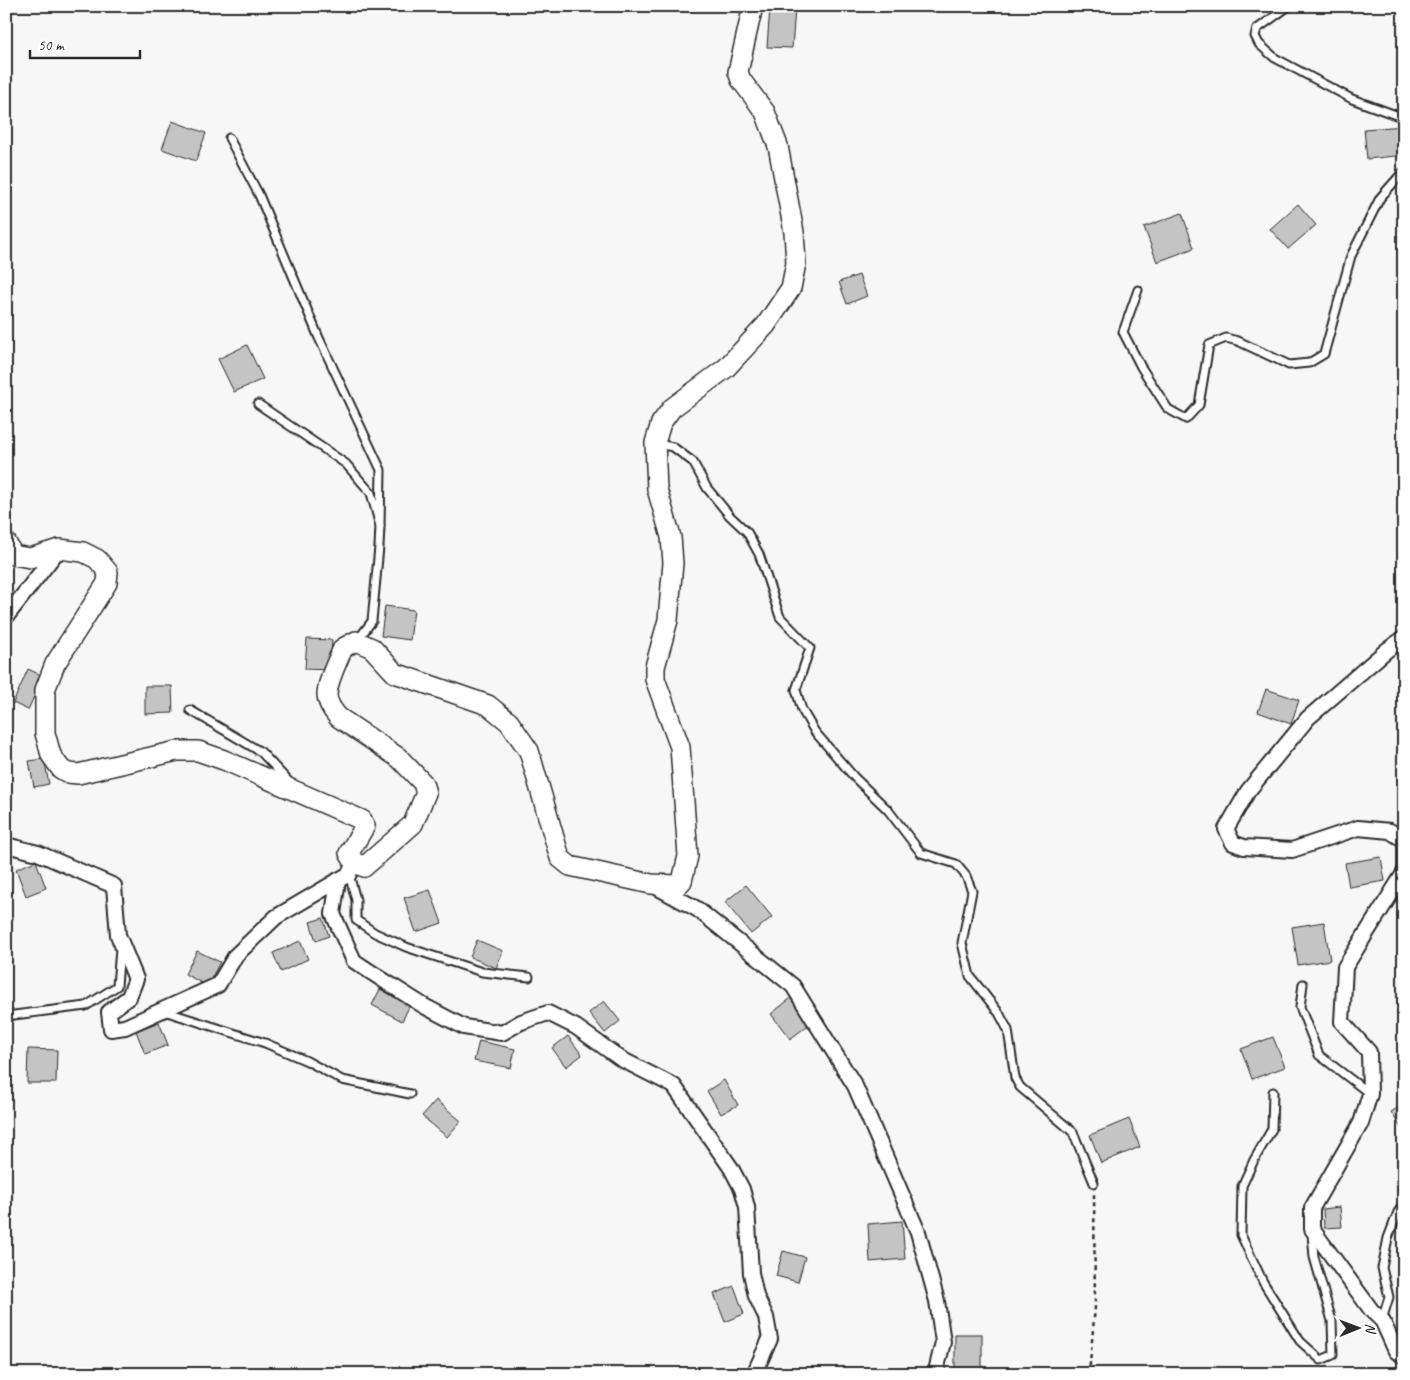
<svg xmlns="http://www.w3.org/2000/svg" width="1410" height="1380" viewBox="0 0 1410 1380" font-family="Caveat,sans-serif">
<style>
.building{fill:#c4c4c4;stroke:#2b2b2b}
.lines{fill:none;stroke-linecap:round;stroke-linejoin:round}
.lane-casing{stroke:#2b2b2b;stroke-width:11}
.street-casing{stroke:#2b2b2b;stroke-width:18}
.secondary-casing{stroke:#2b2b2b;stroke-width:22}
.path{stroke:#2b2b2b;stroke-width:2.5;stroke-dasharray:4 4;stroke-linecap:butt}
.lane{stroke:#fff;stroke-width:7}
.street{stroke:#fff;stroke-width:14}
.secondary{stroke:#fff;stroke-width:19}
</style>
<rect width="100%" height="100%" fill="#f7f7f7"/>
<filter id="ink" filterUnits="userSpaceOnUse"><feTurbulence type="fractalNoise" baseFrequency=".02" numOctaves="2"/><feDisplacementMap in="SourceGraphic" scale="10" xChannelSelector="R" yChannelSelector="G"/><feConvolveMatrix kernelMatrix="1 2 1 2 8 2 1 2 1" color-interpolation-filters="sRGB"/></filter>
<g filter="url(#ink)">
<g class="building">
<polygon points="770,7 795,9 792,48 767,47"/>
<polygon points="172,121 206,133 196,161 162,149"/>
<polygon points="1404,126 1404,155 1367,159 1364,129"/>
<polygon points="1298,204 1316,225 1288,249 1270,229"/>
<polygon points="1182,213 1194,248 1157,262 1144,227"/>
<polygon points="859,275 867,296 847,304 839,282"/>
<polygon points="247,345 263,379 234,392 218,359"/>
<polygon points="385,606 414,610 410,640 381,636"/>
<polygon points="307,639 332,640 330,670 305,669"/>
<polygon points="28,669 43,676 28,710 13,703"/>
<polygon points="145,686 172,686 173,713 145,714"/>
<polygon points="1266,689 1299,700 1291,724 1258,712"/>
<polygon points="44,759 49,784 34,787 29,761"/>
<polygon points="1404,805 1404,831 1402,831 1400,806"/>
<polygon points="1381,857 1385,881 1349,887 1345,863"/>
<polygon points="36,861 46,888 26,896 16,869"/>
<polygon points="746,885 772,917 751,934 725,902"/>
<polygon points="430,890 442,923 416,932 404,898"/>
<polygon points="323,918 329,936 316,941 310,922"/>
<polygon points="1324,922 1330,960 1298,965 1292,927"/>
<polygon points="477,940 503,951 496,968 470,957"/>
<polygon points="300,941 308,959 281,972 273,953"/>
<polygon points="197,951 220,962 207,986 185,974"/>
<polygon points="380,989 410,1005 402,1021 372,1005"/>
<polygon points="791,998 811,1023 790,1039 771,1014"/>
<polygon points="604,1001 620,1021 605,1033 589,1013"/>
<polygon points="159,1022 168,1045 145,1054 136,1031"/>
<polygon points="568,1036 582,1055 566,1067 552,1048"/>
<polygon points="1273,1037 1285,1067 1252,1079 1241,1049"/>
<polygon points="479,1041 515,1049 511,1068 474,1061"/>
<polygon points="28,1049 57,1050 56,1083 27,1083"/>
<polygon points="724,1080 738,1105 721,1114 707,1091"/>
<polygon points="436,1100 461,1121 447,1137 422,1116"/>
<polygon points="1404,1104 1404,1133 1391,1112"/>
<polygon points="1129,1119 1140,1147 1101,1163 1090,1135"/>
<polygon points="1340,1207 1342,1227 1324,1228 1323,1209"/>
<polygon points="902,1221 905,1259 870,1262 868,1224"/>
<polygon points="783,1251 805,1257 798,1282 776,1276"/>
<polygon points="734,1286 744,1314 725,1322 714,1294"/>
<rect x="955" y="1334" width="27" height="40"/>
</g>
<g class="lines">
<g class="lane-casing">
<g id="lane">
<polyline points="1289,6 1257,29 1255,36 1259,44 1275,58 1352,99 1404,118"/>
<polyline points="229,138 259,195 319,338 381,470 380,526"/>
<polyline points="1138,290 1123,332 1141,367 1168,409 1186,419 1199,405 1209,345 1226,338 1238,341 1289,365 1309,363 1324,354 1351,256 1380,198 1404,171"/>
<polyline points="258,404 346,464 371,493 380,526 379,547 372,621 357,641"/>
<polyline points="657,444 673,447 693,462 707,488 730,516 747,532 759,554 780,617 810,648 796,690 802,710 815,732 855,778 888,810 921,853 956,864 966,876 972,891 962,943 970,976 999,1013 1008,1030 1015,1078 1020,1087 1073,1132 1094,1183"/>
<polyline points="190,710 261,752 290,783"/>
<polyline points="349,874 356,900 356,920 375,933 406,947 482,972 529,977"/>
<polyline points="1303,984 1300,1007 1319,1055 1370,1094"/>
<polyline points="164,1011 265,1043 307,1061 342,1080 410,1094"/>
<polyline points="6,1016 86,1006 117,986 120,949"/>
<polyline points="1273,1092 1272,1129 1254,1160 1242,1186 1241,1235 1263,1282 1300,1341 1321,1360 1333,1355 1332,1321 1314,1257 1312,1234"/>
<polyline points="1382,1320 1389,1297 1382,1268 1388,1238 1398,1212 1404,1204"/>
</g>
</g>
<g class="street-casing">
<g id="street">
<polyline points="6,617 59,549"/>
<polyline points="1404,638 1387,650 1308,718 1248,791 1226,829 1233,843 1244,847 1292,850 1358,828 1390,831 1404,840"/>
<polyline points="6,845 38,853 114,886 118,935 136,979 129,997 109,1012 111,1029 125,1027 218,985 236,955 276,917 349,874 354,862"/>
<polyline points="1404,873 1345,967 1342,1022 1369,1052 1370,1094 1361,1123 1312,1208 1312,1229 1372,1311 1382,1320 1396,1351 1404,1356"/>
<polyline points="338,880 333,914 354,961 383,980 424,1006 464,1027 502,1033 521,1022 548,1013 576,1027 621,1059 674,1086 731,1168 742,1189 747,1207 751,1273 756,1296 766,1317 770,1339 754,1374"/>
<polyline points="653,885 697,909 793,986 855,1086 918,1232 937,1301 943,1342 937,1367 938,1374"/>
</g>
</g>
<g class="secondary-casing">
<path id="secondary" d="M6,542L13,555L30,558L59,549L83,552L97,559L108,572L107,583L55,664L45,690V733L51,755L61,769L68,773L78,774L177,751H198L224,760L362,820L365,826L349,853L354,862L364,867L413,824L426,793L423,783L399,758L338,717C333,711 327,702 327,695C327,682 338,660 343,648L356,641L372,648L395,673L488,705L509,722L529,751L560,858L570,866L651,884L678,885L682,881L688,856L680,747L655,679V667L668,620L673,563L671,537L657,489L655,443L661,423L672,408L726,368L766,325L791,288L796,263L794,232L778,146L765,112L741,80L738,72L753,6"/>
</g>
<polyline class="path" points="1089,1374 1095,1307 1094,1192"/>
<use href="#lane" class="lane"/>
<use href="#street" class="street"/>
<use href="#secondary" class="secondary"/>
</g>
</g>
<rect width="1410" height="1380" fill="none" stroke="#fff" stroke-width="25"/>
<rect x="12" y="12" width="1385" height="1355" fill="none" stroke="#2b2b2b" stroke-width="2" filter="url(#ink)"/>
<g transform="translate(1358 1328) rotate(89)" stroke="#ffffff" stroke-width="4" paint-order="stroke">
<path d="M0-4L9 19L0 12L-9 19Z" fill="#2b2b2b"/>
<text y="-8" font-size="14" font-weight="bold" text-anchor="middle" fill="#2b2b2b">N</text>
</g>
<path d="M30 50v8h110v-8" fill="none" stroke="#2b2b2b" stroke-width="2.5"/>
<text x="38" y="50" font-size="15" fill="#2b2b2b" stroke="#ffffff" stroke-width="4" paint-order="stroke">50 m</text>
</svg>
